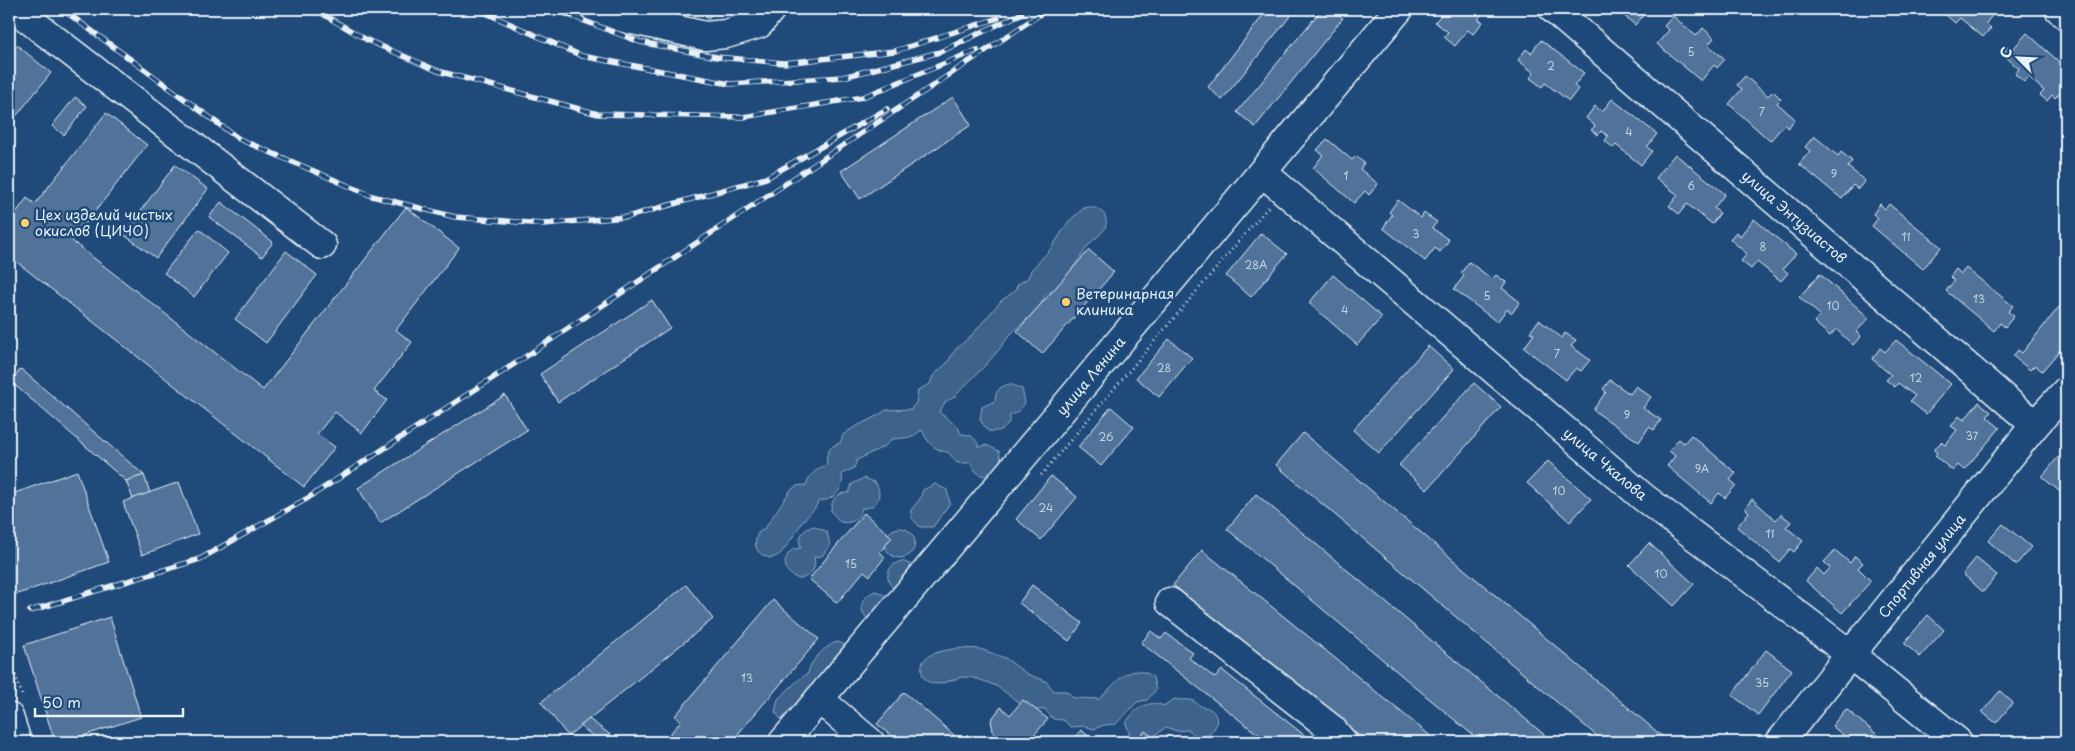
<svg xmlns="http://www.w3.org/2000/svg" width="2075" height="751" viewBox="0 0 2075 751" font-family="'Playpen Sans',sans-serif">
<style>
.green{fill:#3c628c;stroke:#92aac2}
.building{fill:#517399;stroke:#e8f1f8}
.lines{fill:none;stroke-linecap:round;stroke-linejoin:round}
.minor-casing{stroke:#e8f1f8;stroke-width:31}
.major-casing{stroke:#e8f1f8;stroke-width:31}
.path{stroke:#e8f1f8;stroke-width:3;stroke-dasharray:1 4;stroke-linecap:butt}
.minor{stroke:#1f4a7a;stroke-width:28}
.major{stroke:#1f4a7a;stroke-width:28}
.rail-casing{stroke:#e8f1f8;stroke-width:5.5}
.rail{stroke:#1f4a7a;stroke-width:4;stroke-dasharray:11;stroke-linecap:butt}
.poi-dot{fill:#ffd166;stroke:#1f4a7a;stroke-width:2}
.labels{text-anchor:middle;stroke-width:5;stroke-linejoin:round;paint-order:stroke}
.number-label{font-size:11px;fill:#c2d2e0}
.poi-label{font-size:14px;fill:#e8f1f8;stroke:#1f4a7a;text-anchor:start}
.street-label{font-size:14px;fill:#e8f1f8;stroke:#1f4a7a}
</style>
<rect width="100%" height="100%" fill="#1f4a7a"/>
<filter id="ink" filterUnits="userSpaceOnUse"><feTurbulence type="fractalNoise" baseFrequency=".02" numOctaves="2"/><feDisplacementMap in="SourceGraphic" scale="10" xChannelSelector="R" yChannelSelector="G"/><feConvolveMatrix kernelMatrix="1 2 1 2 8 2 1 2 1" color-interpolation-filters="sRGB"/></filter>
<g filter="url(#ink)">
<g class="green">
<path d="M1090,207C1099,208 1108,214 1106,225C1104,234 1094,238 1089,245C1078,258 1063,289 1045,295C1042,309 1021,323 1011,334C1006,339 1002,346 997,352C985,367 969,381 956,395C953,399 950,399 946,401L939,412L958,427L961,434C971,434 976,438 979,447L986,445L999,451L1002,464L994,475C982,478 975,474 971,463H957L948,452C937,452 926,442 923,431H920L913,437L892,439L885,446L857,460L854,468L842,474C845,488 833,502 818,501C816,510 809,513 804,520C796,530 790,543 781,553C778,556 775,557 771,558C757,555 752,546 758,533L765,528L790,491L796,486L806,485C809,475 817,468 827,465C825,454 829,446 840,443L843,435C855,425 872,420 886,410L911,409L916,403L918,390L930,384L933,376L947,363L956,349L970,337L1001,301L1015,291L1018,284L1028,278L1031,270L1050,250L1069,221L1084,208Z"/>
<path d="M1010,384L1022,389L1025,403L1017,413L1010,415C1010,428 1000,433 988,431L980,420L982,407L995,401C995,391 1000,386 1010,384Z"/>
<path d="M864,478L876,483C883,496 877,509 862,508C860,520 851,524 840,522L831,511C831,500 837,492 849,493L852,484Z"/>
<polygon points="935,484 947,490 950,503 933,527 920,527 911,517 911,510 920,499 923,490"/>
<path d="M814,526L827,532L830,545L822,556L814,557C817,568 811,576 800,579C784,575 780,560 793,549L801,548C797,537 803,529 814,526Z"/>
<circle cx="900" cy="543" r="15"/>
<path d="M902,561L914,566L896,591C883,580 886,565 902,561Z"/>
<path d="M876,591L888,597L870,621C857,611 860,596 876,591Z"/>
<path d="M838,642L850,647L784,723L775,712L778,699C787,692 799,677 808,674C809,661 827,644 838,642Z"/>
<path d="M958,648L980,649L1005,658L1027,674L1046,681L1054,691H1066L1074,698L1099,699C1115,686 1128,659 1153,677L1156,690L1147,700L1137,702L1116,724L1104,725L1094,729L1085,726L1071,727L1063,720L1053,719L1045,709C1028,714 1011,695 999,688C991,683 977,678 967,677C956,676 942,687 931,683C926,681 922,677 922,671C918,652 946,651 958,648Z"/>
<path d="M1175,699C1181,701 1186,699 1191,700C1195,701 1197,705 1201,706C1203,708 1206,707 1208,708C1229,718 1207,751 1189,730L1176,731L1166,727L1149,740L1142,741L1130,736L1126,723C1132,711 1150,698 1163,706Z"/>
</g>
<g class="building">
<polygon points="695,9 715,9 708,19"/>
<polygon points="1268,9 1296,9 1222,100 1208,87"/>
<polygon points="1322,9 1331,9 1343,18 1255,127 1237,112"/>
<polygon points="1446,9 1486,9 1478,19 1483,22 1473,34 1468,30 1455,46 1444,37 1448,32 1435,22"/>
<polygon points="1616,9 1649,9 1635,25"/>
<polygon points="1949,9 1996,9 1997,10 1986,23 1991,28 1983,37 1960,18 1955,23 1946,15"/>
<polygon points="1673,16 1696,36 1703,28 1714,38 1708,45 1725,59 1717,68 1714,65 1701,81 1657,44 1669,30 1664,26"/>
<polygon points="2027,33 2066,68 2066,86 2055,98 2052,95 2047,101 2040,95 2044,91 2029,77 2024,82 2015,74 2019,69 2003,54 2008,47 2012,50"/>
<polygon points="1541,40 1584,73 1574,86 1578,89 1569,101 1545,83 1542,87 1530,78 1534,73 1518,60 1526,49 1531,53"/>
<polygon points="17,45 51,73 9,125 9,56"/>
<polygon points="1745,76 1768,96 1773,91 1781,99 1777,103 1795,119 1788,128 1784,125 1770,141 1729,104 1742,89 1737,85"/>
<polygon points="75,97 87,106 64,135 52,126"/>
<polygon points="953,97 971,125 860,199 841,171"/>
<polygon points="1612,99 1657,134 1647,147 1652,151 1641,165 1616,145 1613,148 1605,141 1608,136 1601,131 1598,135 1591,130 1595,126 1586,118 1595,106 1602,112"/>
<polygon points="106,113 147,145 72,241 263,390 406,207 459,248 396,330 412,342 374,391 387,400 362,433 335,412 317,434 335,447 304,487 9,256 9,222 27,198 35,204"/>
<polygon points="1814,136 1838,156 1841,152 1852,161 1848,167 1865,181 1858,189 1853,185 1842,199 1799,164 1810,151 1805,147"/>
<polygon points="1327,139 1352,160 1356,156 1364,163 1360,169 1378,184 1369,195 1365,191 1354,203 1313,168 1323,155 1317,150"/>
<polygon points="1675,154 1725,194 1714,208 1720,213 1712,224 1687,204 1679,214 1669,206 1678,195 1656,178"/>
<polygon points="175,165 208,189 156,258 123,234"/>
<polygon points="1398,200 1421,218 1424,213 1437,222 1432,228 1449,240 1440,252 1435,248 1425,261 1383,228 1392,215 1389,212"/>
<polygon points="221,202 273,242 262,257 209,217"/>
<polygon points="1880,204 1885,209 1889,204 1941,247 1923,269 1872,226 1878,218 1873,214"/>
<polygon points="1754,219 1796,254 1783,269 1788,273 1781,281 1757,262 1751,269 1741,261 1747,254 1730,239 1736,232 1740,236"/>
<polygon points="199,229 228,253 194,297 164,273"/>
<polygon points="1261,233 1287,254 1251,297 1226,276"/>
<polygon points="1089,250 1114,272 1042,354 1017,331"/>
<polygon points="286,251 317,275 266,343 235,319"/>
<polygon points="1469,262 1492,279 1496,275 1506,282 1502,288 1520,302 1512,313 1507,309 1497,322 1454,289 1464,276 1461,273"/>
<polygon points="1966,268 2013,306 2008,312 2014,316 2005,327 2000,323 1994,331 1946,291 1954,281 1950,277 1956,269 1961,274"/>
<polygon points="1820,274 1869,318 1856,332 1861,336 1853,345 1836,329 1830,336 1814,322 1820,315 1799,297"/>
<polygon points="1333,275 1382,317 1357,345 1309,303"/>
<polygon points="652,300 670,328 558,402 540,374"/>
<polygon points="2066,306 2066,343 2042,371 2035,365 2030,370 2013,356 2018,350 2022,353 2059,307 2063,310"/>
<polygon points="1539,320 1562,338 1565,333 1576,340 1571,346 1590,360 1581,371 1576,368 1566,380 1524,348 1534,334 1530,332"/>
<polygon points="1169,339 1192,358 1159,397 1136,378"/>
<polygon points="1896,340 1951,384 1926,414 1910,401 1915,396 1898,383 1895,387 1886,380 1891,375 1872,359 1880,348 1885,352"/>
<polygon points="1428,346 1454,369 1379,453 1353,430"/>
<polygon points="21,369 144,475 126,481 10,381"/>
<polygon points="1610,380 1630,394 1636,386 1651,397 1643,408 1661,420 1654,430 1649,427 1639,442 1593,410 1606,392 1603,389"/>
<polygon points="1474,383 1501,407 1427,490 1399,465"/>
<polygon points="505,395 527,430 380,523 358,488"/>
<polygon points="1979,402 1991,412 1987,417 2000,428 1964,470 1958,465 1953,471 1935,456 1937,453 1934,450 1941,442 1945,445 1957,430 1951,426 1959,416 1964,420"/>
<polygon points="1111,407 1134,427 1101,466 1078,447"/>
<polygon points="1303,433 1669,742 1604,742 1276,465"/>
<polygon points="1691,435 1736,473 1730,480 1736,485 1725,498 1719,493 1711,503 1667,466 1675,456 1669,451 1679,439 1684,443"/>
<polygon points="2058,457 2066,465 2066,493 2064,495 2042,477"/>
<polygon points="1548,461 1591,499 1570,522 1527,483"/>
<polygon points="77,471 109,562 12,596 9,587 9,495"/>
<polygon points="144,475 150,493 133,499 126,481"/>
<polygon points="1051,476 1077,497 1041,540 1016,519"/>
<polygon points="179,482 198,534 142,555 123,502"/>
<polygon points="1256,494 1553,742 1481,742 1227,529"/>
<polygon points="1752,499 1776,520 1781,514 1791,522 1786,527 1803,541 1794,552 1790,549 1779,562 1737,527 1749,512 1745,508"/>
<polygon points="864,513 892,537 880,552 885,557 870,576 864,571 837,603 809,579"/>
<polygon points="2003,524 2031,547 2016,565 1988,541"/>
<polygon points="1649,543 1694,584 1674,606 1629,565"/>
<polygon points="1202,550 1438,742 1367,742 1173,585"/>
<polygon points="1835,550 1850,563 1855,556 1863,563 1858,568 1871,581 1842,613 1806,581 1817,568 1824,575 1830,568 1824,562"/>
<polygon points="1976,558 1997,575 1983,592 1963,574"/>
<polygon points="686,585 713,619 568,736 541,702"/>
<polygon points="1032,585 1082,623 1069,641 1019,603"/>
<polygon points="773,600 819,639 731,742 663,742 681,721 675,716"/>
<polygon points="1928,615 1944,630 1920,657 1904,643"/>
<polygon points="110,617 141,717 64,742 55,742 24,645"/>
<polygon points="1151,631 1161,639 1166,633 1193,653 1189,658 1215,678 1222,670 1313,742 1262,742 1264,739 1141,643"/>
<polygon points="1766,650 1792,670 1758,715 1732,695"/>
<polygon points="2000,691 2013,703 1996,723 1982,712"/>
<polygon points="904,692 962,742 899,742 877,724"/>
<polygon points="1023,700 1048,719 1028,742 995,742 991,720 1001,707 1010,715"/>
<polygon points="1846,709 1886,742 1852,742 1832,726"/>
<polygon points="589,719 620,742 601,742 580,726"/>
<polygon points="1081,730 1096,742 1070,742"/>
<polygon points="1145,731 1159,742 1136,742"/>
</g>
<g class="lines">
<g class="minor-casing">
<g id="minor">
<polyline points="15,9 322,245"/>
<polyline points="596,9 606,14 705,36 726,34 759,24 771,9"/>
<polyline points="1553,9 2035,425"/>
<polyline points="2059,9 2066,15"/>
<polyline points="1262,172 1643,497 1851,655 1958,742"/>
<polyline points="1170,602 1332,729 1343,742"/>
<polyline points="819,699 870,742"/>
<polyline points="783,742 1399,9"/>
<polyline points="1780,742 2035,425 2066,391"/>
</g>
</g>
<g class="major-casing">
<polyline id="major" points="9,717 17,742"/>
</g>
<g class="path">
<polyline points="1041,475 1268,207"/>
<polyline points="9,656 23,698"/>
</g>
<use href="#minor" class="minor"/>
<use href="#major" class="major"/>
<g class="rail-casing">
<g id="rail">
<polyline points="62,9 239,139 372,196 455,217 543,224 627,217 766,178 887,109"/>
<polyline points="314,9 367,40 438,71 598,114 743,117 863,97 977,50"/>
<polyline points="477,9 582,56 730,84 843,77 940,52 1031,9"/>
<polyline points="553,9 640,42 717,57 784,63 895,51 998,18"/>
<polyline points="30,611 200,559 308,498 525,357 1048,9"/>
</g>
</g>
<use href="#rail" class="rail"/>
</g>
</g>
<g class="poi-dot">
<circle cx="25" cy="223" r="5"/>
<circle cx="1066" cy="302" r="5"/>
</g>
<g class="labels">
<g class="number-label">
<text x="1691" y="56">5</text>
<text x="1551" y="70">2</text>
<text x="1762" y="116">7</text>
<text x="1629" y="136">4</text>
<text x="1834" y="178">9</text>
<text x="1346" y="180">1</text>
<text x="1691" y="190">6</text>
<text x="1416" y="238">3</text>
<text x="1906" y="241">11</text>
<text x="1763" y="251">8</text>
<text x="1256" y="269">28А</text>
<text x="1487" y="300">5</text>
<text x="1979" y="303">13</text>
<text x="1833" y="310">10</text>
<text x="1345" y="314">4</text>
<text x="1557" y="358">7</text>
<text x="1164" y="372">28</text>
<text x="1916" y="382">12</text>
<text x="1627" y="419">9</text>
<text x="1972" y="440">37</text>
<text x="1106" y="441">26</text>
<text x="1702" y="473">9А</text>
<text x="1559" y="495">10</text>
<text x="1046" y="512">24</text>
<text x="1770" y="538">11</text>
<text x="851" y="568">15</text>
<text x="1661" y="578">10</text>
<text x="747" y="682">13</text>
<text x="1762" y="687">35</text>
</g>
<g class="poi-label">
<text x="35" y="220">Цех изделий чистых<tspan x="35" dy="16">окислов (ЦИЧО)</tspan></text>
<text x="1076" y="299">Ветеринарная<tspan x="1076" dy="16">клиника</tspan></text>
</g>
<g class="street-label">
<text transform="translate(1794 217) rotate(41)" y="5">улица Энтузиастов</text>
<text transform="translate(1091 376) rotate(-50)" y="5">улица Ленина</text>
<text transform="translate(1605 464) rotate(40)" y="5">улица Чкалова</text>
<text transform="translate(1922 566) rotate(-51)" y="5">Спортивная улица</text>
</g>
</g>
<rect width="2075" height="751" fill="none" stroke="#1f4a7a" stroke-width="30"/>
<rect x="15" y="15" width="2045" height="721" fill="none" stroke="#e8f1f8" stroke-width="2" filter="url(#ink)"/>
<g transform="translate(2018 58) rotate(294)" stroke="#1f4a7a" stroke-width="4" paint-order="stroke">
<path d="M0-4L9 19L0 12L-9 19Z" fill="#e8f1f8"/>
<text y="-8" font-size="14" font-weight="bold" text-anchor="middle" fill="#e8f1f8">С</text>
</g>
<path d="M35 708v8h148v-8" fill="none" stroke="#e8f1f8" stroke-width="2.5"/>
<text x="42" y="708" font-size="15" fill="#e8f1f8" stroke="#1f4a7a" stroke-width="4" paint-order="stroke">50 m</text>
</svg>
